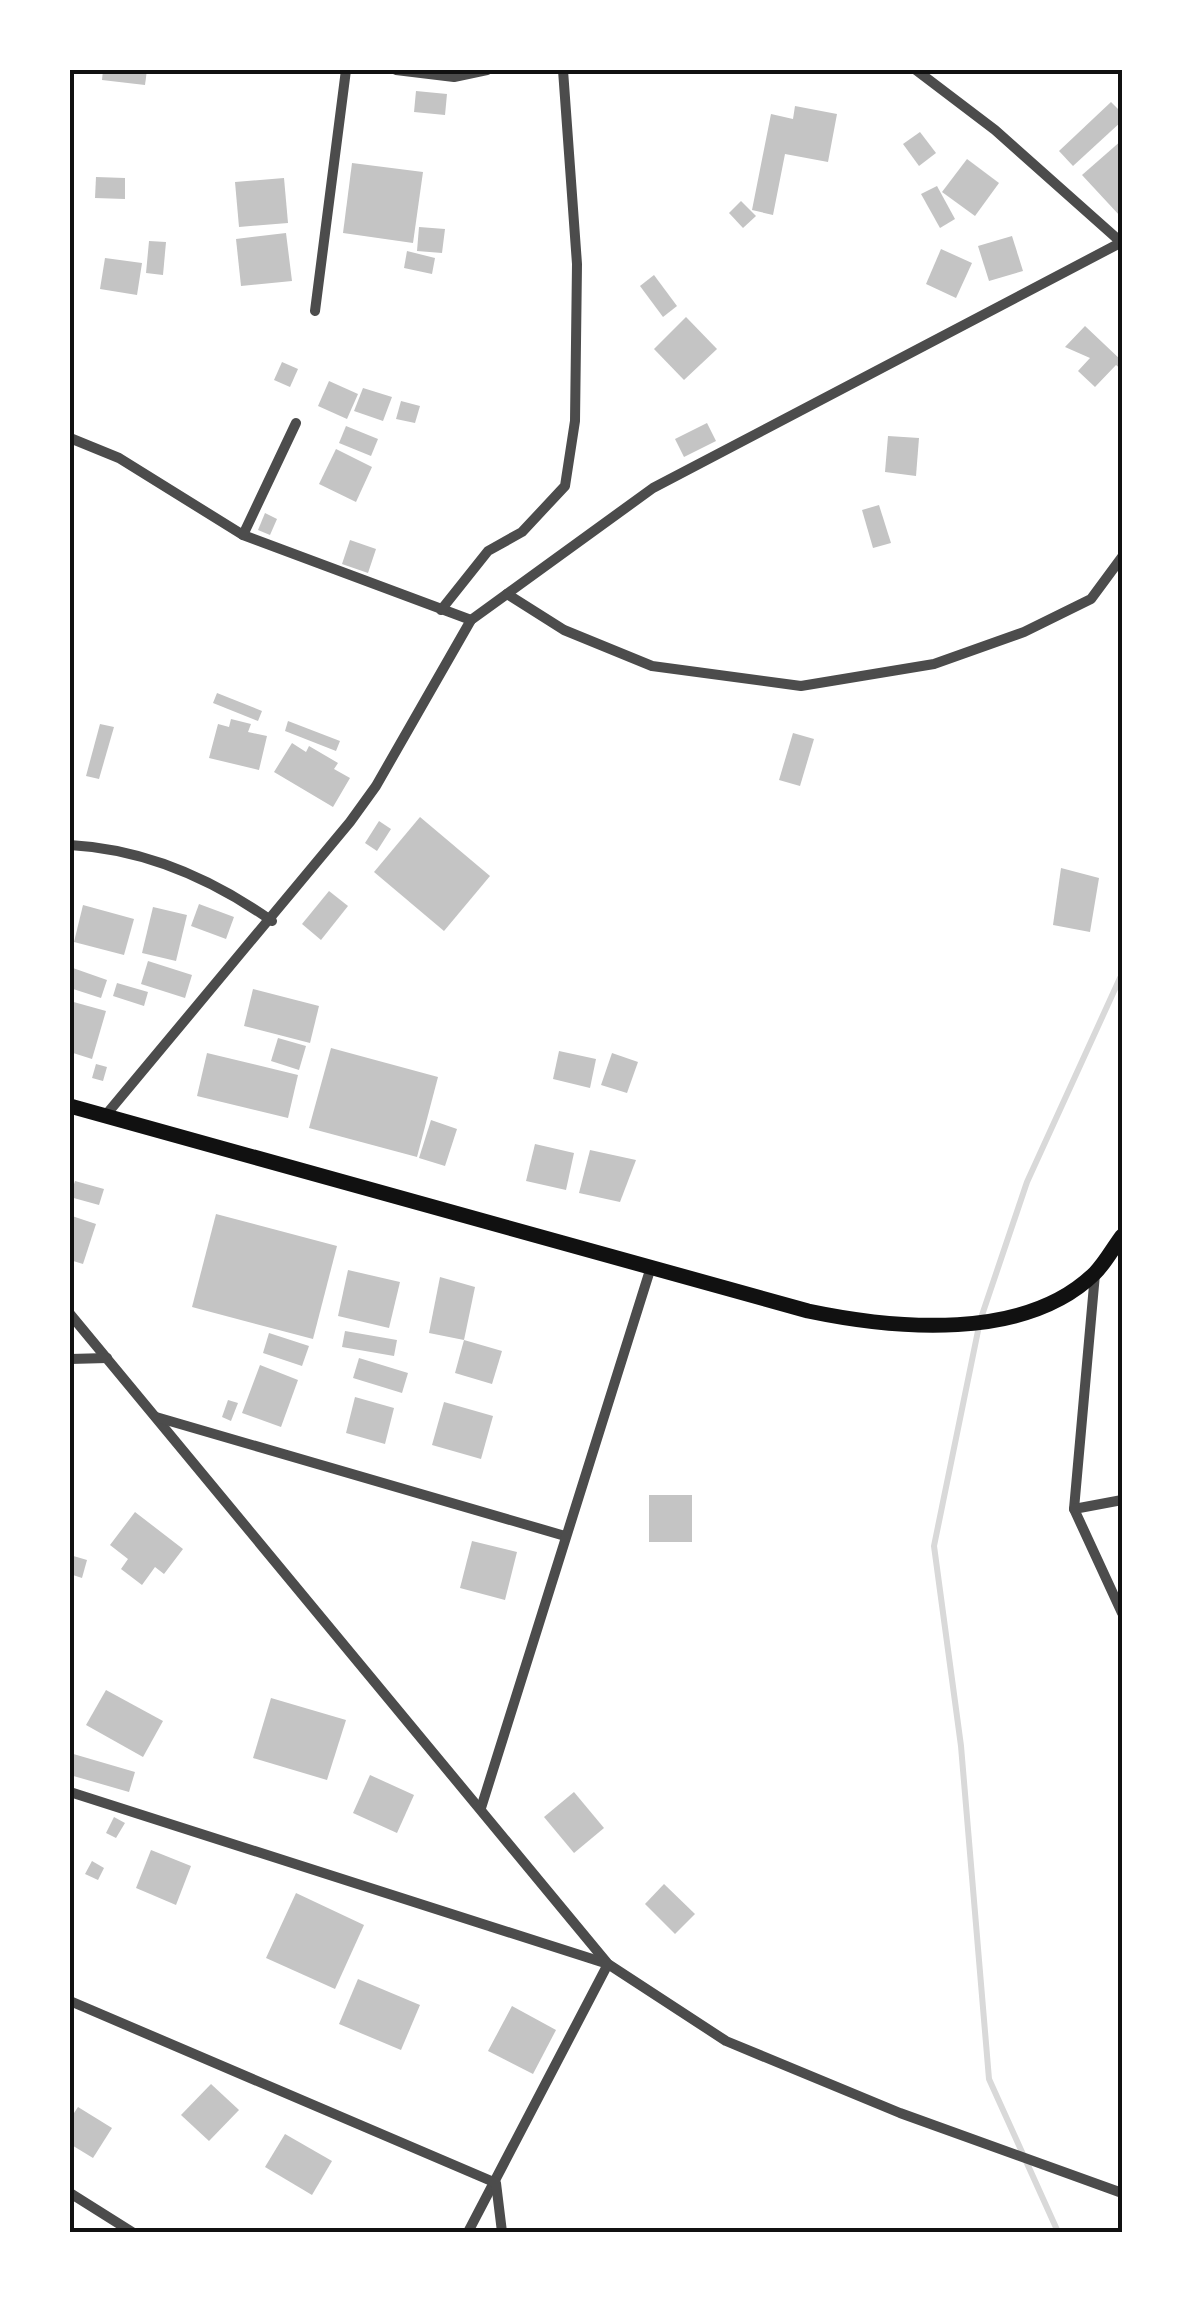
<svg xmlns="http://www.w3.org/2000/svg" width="1192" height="2302" viewBox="0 0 1192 2302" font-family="Inter,sans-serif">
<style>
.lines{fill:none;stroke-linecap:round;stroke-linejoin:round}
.stream{stroke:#d9d9d9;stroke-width:6}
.building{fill:#c4c4c4}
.minor{stroke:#4c4c4c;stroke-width:10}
.trunk{stroke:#111;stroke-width:15}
.neatline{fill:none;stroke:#111;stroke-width:4}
</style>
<rect width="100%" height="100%" fill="#fff"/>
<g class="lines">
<polyline class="stream" points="1058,2232 989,2079 961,1746 934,1546 980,1321 1027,1182 1120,978"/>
</g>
<g class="building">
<polygon points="103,70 147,70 145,85 102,80"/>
<polygon points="416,91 447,94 445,115 414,112"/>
<polygon points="1111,102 1122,113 1122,121 1073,166 1059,151"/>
<polygon points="795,106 837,114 828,162 785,154 773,215 752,210 771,114 793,119"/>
<polygon points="920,132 936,153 919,166 903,144"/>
<polygon points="1122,140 1122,214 1120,216 1082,175"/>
<polygon points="967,159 999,183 975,216 942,192"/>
<polygon points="352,163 423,172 413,243 343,233"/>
<polygon points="96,177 125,178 125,199 95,198"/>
<polygon points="284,178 288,223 239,227 235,182"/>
<polygon points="937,186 955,219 940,228 921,194"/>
<polygon points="741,201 756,216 743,228 729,213"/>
<polygon points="419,227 445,229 442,253 417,251"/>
<polygon points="286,233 292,281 241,286 236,239"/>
<polygon points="1012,236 1023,271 989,281 978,246"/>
<polygon points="149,241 166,242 163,275 146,273"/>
<polygon points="941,249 972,263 956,298 926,284"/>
<polygon points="407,251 435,258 432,274 404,268"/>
<polygon points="105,258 142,263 137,295 100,289"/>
<polygon points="654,275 677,306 663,317 640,286"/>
<polygon points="686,317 717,349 684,380 654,349"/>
<polygon points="1085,326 1122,361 1122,370 1116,365 1095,387 1078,371 1090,358 1065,347"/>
<polygon points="282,362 298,369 290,387 274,380"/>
<polygon points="329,381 358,394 347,419 318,406"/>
<polygon points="363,388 392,397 383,421 354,411"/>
<polygon points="401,401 420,406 415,423 396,419"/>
<polygon points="707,423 716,441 684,457 675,439"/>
<polygon points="346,426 378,439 371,456 339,443"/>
<polygon points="888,436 919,438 916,476 885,472"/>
<polygon points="336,449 372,467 356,502 319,484"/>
<polygon points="879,505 891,543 873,548 862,510"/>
<polygon points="265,513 277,519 270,535 258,530"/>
<polygon points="350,540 376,549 368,573 342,564"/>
<polygon points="217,693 262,711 258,721 213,703"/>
<polygon points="231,719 251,724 248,732 267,736 259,770 209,758 218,724 229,727"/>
<polygon points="288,721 340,741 336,751 285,731"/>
<polygon points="100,724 114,727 99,779 86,776"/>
<polygon points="793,733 814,739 800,786 779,780"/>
<polygon points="292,743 306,752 309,746 338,763 334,769 350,778 333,807 274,772"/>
<polygon points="420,817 490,876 444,931 374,872"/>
<polygon points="379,821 391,829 377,851 365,843"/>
<polygon points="1061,868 1099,878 1090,932 1053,925"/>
<polygon points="329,891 348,906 321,940 302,924"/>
<polygon points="199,904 234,917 226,939 191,926"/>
<polygon points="83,905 134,919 124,955 74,942"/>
<polygon points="153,907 187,915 176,961 142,953"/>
<polygon points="148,961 192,975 185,998 141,984"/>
<polygon points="70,967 107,980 101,998 70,988"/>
<polygon points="117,983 148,992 144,1006 113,996"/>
<polygon points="253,989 319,1006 310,1043 244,1026"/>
<polygon points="70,1001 106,1011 92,1059 70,1052"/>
<polygon points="278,1038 306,1046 299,1070 271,1061"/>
<polygon points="331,1048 438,1077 417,1157 309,1128"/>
<polygon points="559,1051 596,1059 590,1088 553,1079"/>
<polygon points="207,1053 298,1075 288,1118 197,1096"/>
<polygon points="612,1053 638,1062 627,1093 601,1085"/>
<polygon points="96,1064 107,1067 103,1081 92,1078"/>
<polygon points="431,1120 457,1129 445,1166 419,1158"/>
<polygon points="535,1144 574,1153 566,1190 526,1181"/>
<polygon points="590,1150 636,1160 620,1202 579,1193"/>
<polygon points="75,1181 104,1189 99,1205 70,1197"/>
<polygon points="216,1214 337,1246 313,1339 192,1307"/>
<polygon points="72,1216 96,1224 83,1264 70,1260"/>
<polygon points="348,1270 400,1282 389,1328 338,1316"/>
<polygon points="440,1277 475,1287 464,1340 429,1333"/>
<polygon points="345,1331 397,1340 394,1356 342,1347"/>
<polygon points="269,1333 309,1346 302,1366 263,1353"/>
<polygon points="464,1340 502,1351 492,1384 455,1373"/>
<polygon points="359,1358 408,1373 402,1393 353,1378"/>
<polygon points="260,1365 298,1380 281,1427 242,1413"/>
<polygon points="355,1397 394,1408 385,1444 346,1433"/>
<polygon points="228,1400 238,1403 231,1421 222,1417"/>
<polygon points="444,1402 493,1416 481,1459 432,1445"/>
<rect x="649" y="1495" width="43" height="47"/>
<polygon points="135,1512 183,1549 164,1574 155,1567 142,1585 121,1569 128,1559 110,1545"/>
<polygon points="472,1541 517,1552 505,1600 460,1588"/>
<polygon points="70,1555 87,1560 82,1578 70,1574"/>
<polygon points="106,1690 163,1721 143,1757 86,1725"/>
<polygon points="271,1698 346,1720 327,1780 253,1758"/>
<polygon points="70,1753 135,1772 129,1792 70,1775"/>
<polygon points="370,1775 414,1795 397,1833 353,1813"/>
<polygon points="574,1792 604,1828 574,1853 544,1817"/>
<polygon points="114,1817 125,1823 116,1838 106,1833"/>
<polygon points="151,1850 191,1866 176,1905 136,1888"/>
<polygon points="92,1861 104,1868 98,1880 85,1874"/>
<polygon points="664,1884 695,1914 675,1934 645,1904"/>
<polygon points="296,1893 364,1925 335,1989 266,1958"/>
<polygon points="358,1979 420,2005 401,2050 339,2024"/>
<polygon points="512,2006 556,2030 533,2074 488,2051"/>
<polygon points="211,2084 239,2110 209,2141 181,2115"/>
<polygon points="78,2107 112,2128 93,2158 70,2144 70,2119"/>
<polygon points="285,2134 332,2161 312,2195 265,2167"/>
</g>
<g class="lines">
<g class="minor">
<polyline points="396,70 454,77 487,70"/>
<polyline points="916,70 995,130 1122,243"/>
<polyline points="315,311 346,70"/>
<polyline points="70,438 119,458 243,535 471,620"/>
<polyline points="243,535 296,423"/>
<polyline points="507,594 564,630 652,666 801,686 934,664 1024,632 1091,599 1122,557"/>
<polyline points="441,610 488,551 522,532 565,486 575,421 577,264 563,70"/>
<path d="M70,845C145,849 211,878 272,921"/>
<polyline points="105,1116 350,822 376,786 471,620 653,488 1122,242"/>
<polyline points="1095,1274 1074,1509 1122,1613"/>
<polyline points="70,1314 608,1964 726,2041 900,2113 1122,2193"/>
<polyline points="70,1359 107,1358"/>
<polyline points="156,1417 565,1536"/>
<polyline points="1074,1509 1122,1500"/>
<polyline points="70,1792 608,1964 468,2232"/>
<polyline points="481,1808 651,1267"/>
<polyline points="70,2001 496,2183 502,2232"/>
<polyline points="70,2193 132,2232"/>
</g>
<path class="trunk" d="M70,1106L808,1311C894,1329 1025,1342 1095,1273C1105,1263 1113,1248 1122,1236"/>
</g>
<rect width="1192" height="2302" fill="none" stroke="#ffffff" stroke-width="145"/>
<rect x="72" y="72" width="1048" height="2158" class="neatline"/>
</svg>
